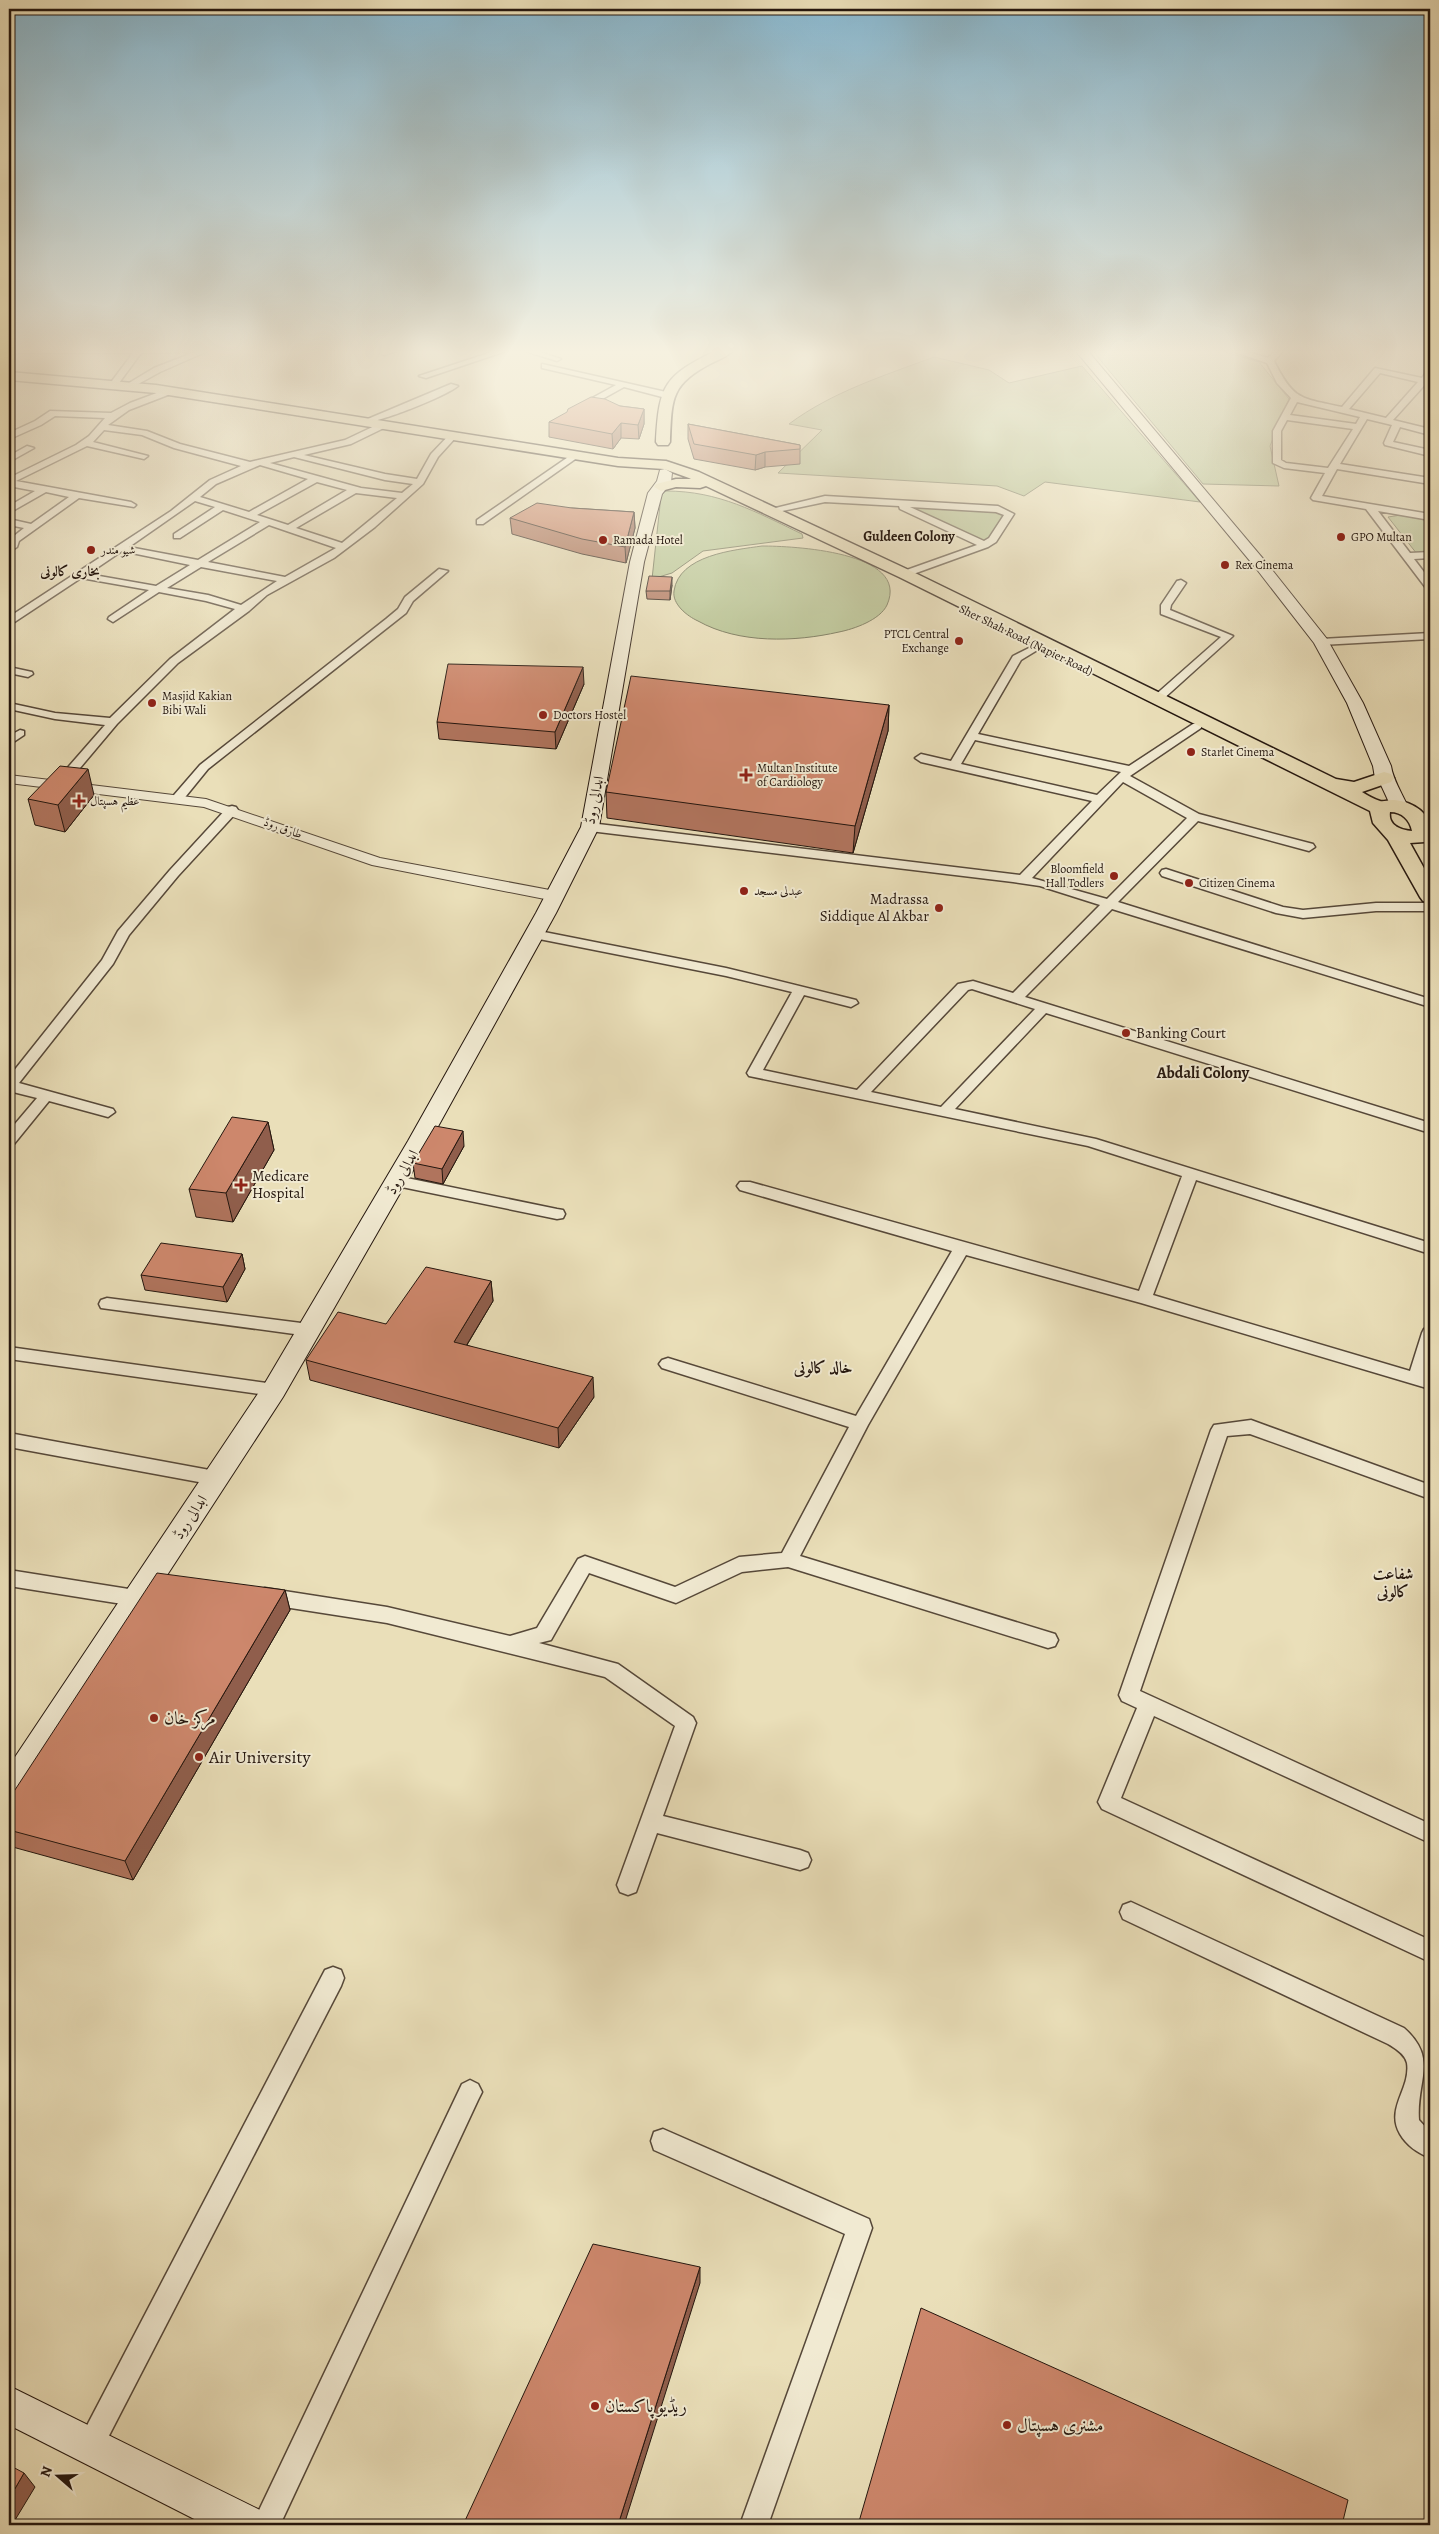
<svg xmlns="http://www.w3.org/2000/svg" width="1439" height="2534" viewBox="0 0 1439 2534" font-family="Alegreya,Amiri,serif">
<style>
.green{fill:#b5c290;stroke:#6c6c4f}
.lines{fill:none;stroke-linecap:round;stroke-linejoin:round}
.minor-casing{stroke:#564839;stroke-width:3}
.tertiary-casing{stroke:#564839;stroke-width:2}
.secondary-casing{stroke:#24160e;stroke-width:2}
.primary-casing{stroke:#24160e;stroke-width:3}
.minor{fill:#f1ead2;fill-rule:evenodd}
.tertiary{fill:#f1ead2;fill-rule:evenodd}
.secondary{fill:#f1ead2;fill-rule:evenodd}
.primary{fill:#eadfb9;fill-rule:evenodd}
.wall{fill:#b0745d;stroke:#24160e}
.shaded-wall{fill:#905e4c;stroke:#24160e}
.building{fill:#cd876c;stroke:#24160e}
.poi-dot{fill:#8f2418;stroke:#f1ead2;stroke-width:2}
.labels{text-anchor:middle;stroke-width:4;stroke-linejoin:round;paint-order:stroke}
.far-poi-label{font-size:12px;fill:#24160e;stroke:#f1ead2;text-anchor:start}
.far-street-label{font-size:12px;fill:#24160e;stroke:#f1ead2}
.far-neighbourhood-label{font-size:14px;font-weight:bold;fill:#24160e;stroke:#f1ead2}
.street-label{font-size:15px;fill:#24160e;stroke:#f1ead2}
.poi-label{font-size:15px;fill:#24160e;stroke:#f1ead2;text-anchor:start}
.neighbourhood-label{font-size:16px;font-weight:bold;fill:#24160e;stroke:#f1ead2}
.near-poi-label{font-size:18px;fill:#24160e;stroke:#f1ead2;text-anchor:start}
</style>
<rect width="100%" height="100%" fill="#eadfb9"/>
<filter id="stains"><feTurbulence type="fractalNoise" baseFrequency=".004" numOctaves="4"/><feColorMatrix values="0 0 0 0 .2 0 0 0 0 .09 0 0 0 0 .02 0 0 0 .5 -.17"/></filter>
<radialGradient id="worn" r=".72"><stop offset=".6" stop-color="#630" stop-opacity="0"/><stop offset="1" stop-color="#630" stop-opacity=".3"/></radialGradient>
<g class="green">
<polygon points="1092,350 1219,350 1259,362 1289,399 1270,446 1279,486 1203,484"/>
<path d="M934,357L989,370L1009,383L1082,366L1200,502L1045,482L1024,496L997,486L778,473L822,430L789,424C832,392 883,376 934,357Z"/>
<path d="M666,491C719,491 756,512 802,534L803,538L703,551L672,573L652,579L661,496Z"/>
<polygon points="893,503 998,509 1009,514 985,545"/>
<polygon points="1401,515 1430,520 1430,553 1417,554 1388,517"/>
<path d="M762,546C791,546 911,551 887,605C880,620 854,629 839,632C795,642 739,644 698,621C687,616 672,604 674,591C679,555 734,550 762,546Z"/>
</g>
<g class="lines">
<g class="minor-casing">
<g id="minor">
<polygon points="9,350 195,350 191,352 141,353 116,387 113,388 109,385 133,353 9,353"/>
<polygon points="200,350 210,350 160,372 131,388 124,386 154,368"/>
<polygon points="388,350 400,350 384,355 380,353"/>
<polygon points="498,350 509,350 426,378 419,376"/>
<polygon points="522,350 534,350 561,359 557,361"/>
<path d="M1229,350H1241L1268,358L1276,350H1284L1274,361C1294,401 1301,398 1342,407L1375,368L1422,378L1425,374H1430V379L1393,420L1430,429V435L1400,427L1393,442L1430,450V456L1385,445L1384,443L1392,425L1367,419L1340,464L1430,478V484L1337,469L1322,496L1430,514V520L1378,511L1410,553L1430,552V558L1414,559L1430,580V589L1426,588L1366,509L1313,500L1311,498L1325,473L1284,468L1273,463V431L1291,398L1277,383L1267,363ZM1380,373L1418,382L1386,418L1349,409ZM1297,402L1360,417L1356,424L1290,415ZM1287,420L1353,429L1328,468L1286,463L1281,460V431Z"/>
<polygon points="542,364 666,392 670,395 666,398 624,387 588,407 585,406 585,402 616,385 542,368"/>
<path d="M451,384L458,386C448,395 371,427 363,421Z"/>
<path d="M170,388L174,391L173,393L129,410L108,425L147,431L180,444L250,462L345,440L383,422L387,425L386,427L351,444L304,455L385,474L417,479L431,454L451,433L458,435L438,457L423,484L375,527L334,558L267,595L249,611L178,663L117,724L64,787H56V781L105,725L55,719L9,709V703L55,713L110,718L170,659L235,609L206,601L159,592L113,622L108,619L109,617L149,590L81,578L13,623L9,624V617L171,511L210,480L241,466L174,448L142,435L104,430L93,442L148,456L144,459L87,446L16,481L131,502L136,505L134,507L79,498L19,541L17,547L9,552V540L24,528L9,525V519L31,524L69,497L46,492L9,513V506L35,491L9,486V478L76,445L89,436L105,418L55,416L41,425L12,438L9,439V433L35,421L50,411L111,413L130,403ZM294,457L385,480L413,484L402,493L361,488L270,463ZM260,465L308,479L249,512L200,497L216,484ZM317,482L347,490L288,525L257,515ZM356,493L397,498L342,543L296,528ZM195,501L215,507L174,534V538H180L223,510L260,522L198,560L129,547ZM269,525L336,548L285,577L208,562ZM122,551L190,565L156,586L88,574ZM201,567L277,581L241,605L208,595L167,588Z"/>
<polygon points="27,446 34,448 9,462 9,456"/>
<polygon points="574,453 581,455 483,524 477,524 477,520"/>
<path d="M825,496L998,506L1014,514L996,542L988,547L905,577L901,576V572L977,545L900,509L899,506L825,502L768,514L763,511ZM910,507L996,512L1004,515L989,538L984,541Z"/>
<polygon points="439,569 448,571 413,601 406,613 208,769 182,801 174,801 174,795 200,765 386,619 398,609 405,597"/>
<polygon points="1181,580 1186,583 1171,605 1170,610 1233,636 1161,701 1157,702 1151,699 1153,697 1221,637 1161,614 1161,605 1177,581"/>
<polygon points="1430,633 1430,639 1321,645 1316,642 1321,639"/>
<path d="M1039,643L1044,646L1021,660L978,734L1129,766L1193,724H1201V728L1130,776L1199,814L1313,844L1315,847L1309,851L1198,821L1118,902L1430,999V1007L1112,909L1025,997L1430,1123V1133L1046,1013L955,1109L1096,1139L1430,1243V1254L1196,1180L1153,1295L1410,1371L1422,1333L1424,1329L1430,1327V1360L1425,1375L1430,1377V1389L1141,1303L966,1255L868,1425L800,1556L1055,1634L1058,1640L1055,1646L1048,1648L788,1567L742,1572L676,1603L589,1573L551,1640L539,1643L618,1664L693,1717L696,1723L663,1816L800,1850L808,1853L811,1860L808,1867L800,1870L657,1833L636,1892L628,1895L620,1892L617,1885L675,1726L605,1677L387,1623L265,1604L258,1601L255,1596L258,1591L265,1588L387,1607L510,1636L537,1628L578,1559L585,1556L675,1587L739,1557L782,1553L849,1427L662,1368L659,1364L662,1360L668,1358L856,1416L952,1251L740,1190L737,1186L740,1182H750L1139,1291L1182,1176L1088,1146L749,1076L747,1073L792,992L726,976L534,938L527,934L534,930L726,968L856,1000L858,1003L851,1007L804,995L763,1070L857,1090L958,984L973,981L1013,993L1100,905L1040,886L1013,882L590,831L584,827L590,823L1020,875L1092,801L921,762L915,758L921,754L951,761L1013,656ZM975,740L1121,772L1097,795L961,764ZM1123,782L1187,818L1107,899L1032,878ZM972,989L1035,1009L941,1107L871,1092L968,990Z"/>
<polygon points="9,667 32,672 33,674 28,677 9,673"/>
<polygon points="20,730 24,731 24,735 9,745 9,736"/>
<polygon points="232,806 236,807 238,810 236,813 178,876 129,935 113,964 19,1083 113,1109 115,1112 108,1117 49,1101 14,1144 9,1146 9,1131 37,1098 9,1091 9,1077 102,960 118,931 170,870 228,807"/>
<polygon points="1166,869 1283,907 1303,910 1376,903 1430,903 1430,911 1376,911 1303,918 1276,913 1162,876 1160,873 1162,870"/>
<polygon points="397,1176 557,1209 563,1210 565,1214 563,1218 557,1219 392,1185 389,1181 392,1177"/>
<polygon points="107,1298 309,1324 315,1326 317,1330 315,1334 309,1336 101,1308 99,1304 101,1300"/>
<polygon points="9,1347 274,1384 280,1386 283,1390 280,1394 274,1396 9,1359"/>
<polygon points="1251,1420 1430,1485 1430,1499 1250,1434 1227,1436 1140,1691 1430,1824 1430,1843 1154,1716 1121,1798 1430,1940 1430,1962 1102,1809 1098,1802 1137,1708 1122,1701 1119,1695 1211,1430 1214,1425"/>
<polygon points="9,1433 215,1471 221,1473 224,1478 221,1483 215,1485 9,1447"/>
<polygon points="9,1570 135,1590 142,1593 145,1598 142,1603 135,1606 9,1586"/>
<path d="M1131,1902L1404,2028C1439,2059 1416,2081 1419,2120L1430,2132V2158C1418,2153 1407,2146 1400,2134C1385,2108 1411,2089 1407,2063C1405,2054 1395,2048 1388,2044L1123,1919L1120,1912L1123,1905Z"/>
<polygon points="333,1967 341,1970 344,1978 341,1986 99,2455 90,2459 81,2455 77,2446 81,2437 325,1970"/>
<polygon points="470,2080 478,2084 482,2092 478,2100 280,2525 252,2525 462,2084"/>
<polygon points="663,2129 869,2219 872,2228 768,2525 740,2525 845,2234 654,2150 651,2141 654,2132"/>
</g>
</g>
<g class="tertiary-casing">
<polygon id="tertiary" points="9,775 206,799 380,858 555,891 563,896 555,901 372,865 204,807 9,783"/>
</g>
<g class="secondary-casing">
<g id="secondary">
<path d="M1075,350H1087L1265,561L1327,639L1363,703L1391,766C1393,780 1402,793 1408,807L1405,811H1393L1381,785L1375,778L1373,766L1347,703L1314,643L1255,567Z"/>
<polygon points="665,469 672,473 671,482 662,494 644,562 599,827 556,913 430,1141 283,1397 20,1801 9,1804 9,1766 265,1383 408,1141 536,913 581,827 630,562 648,493 657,481 660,470"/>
<polygon points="9,2386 262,2511 268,2525 206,2525 9,2425"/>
</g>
</g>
<g class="primary-casing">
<g id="primary">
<path d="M717,350H733C728,357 717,360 710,364C670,385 672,400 670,442L668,445H658L656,442C659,383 665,376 717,350Z"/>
<path d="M9,372L156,385L618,458L666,461L699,472L911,571L1336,779L1354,782L1384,772L1391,774L1394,778L1391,782L1362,792C1367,795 1374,799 1380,801C1383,802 1388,800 1392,800C1407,800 1425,809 1430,824C1432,832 1430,837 1425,842L1410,843L1430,879V903L1423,901L1420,897L1388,840L1373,823L1370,811L899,577L706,486L700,488L676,487L661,491L654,487L656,484L676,479H691L689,478L664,469L618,466L156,393L9,380ZM1390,812C1402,812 1410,820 1412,831C1400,830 1388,825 1390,812Z"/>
</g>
</g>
<use href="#minor" class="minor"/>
<use href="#tertiary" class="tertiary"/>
<use href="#secondary" class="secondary"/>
<use href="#primary" class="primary"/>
</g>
<g class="wall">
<polygon points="620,406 644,409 644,424 639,439 621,438 613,449 549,437 549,422"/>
<polygon points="688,424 800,445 800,464 765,467 755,470 694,459 688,439"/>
<polygon points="572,508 634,512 635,528 626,563 582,554 512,534 510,518"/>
<polygon points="672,585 670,600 647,599 646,591"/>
<polygon points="584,684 556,749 439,739 437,722"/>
<polygon points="889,705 888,731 853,853 607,818 606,792"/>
<polygon points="94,795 65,832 35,825 28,799"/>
<polygon points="268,1122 274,1150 233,1222 196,1217 189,1189"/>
<polygon points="464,1146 443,1184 415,1178 413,1163"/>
<polygon points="242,1254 245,1269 227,1302 145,1290 141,1275"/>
<polygon points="491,1281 493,1301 467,1345 594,1397 559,1448 310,1380 306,1360 386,1324"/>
<polygon points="285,1590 290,1610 133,1880 9,1846 9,1799"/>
</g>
<g class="shaded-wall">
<polygon points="644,409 644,424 639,439 638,425"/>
<polygon points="621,423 621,438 613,449 612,434"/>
<polygon points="765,452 765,467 755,470 756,455"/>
<polygon points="634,512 635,528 626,563 625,547"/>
<polygon points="672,577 672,585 670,600 670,591"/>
<polygon points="583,667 584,684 556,749 555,732"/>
<polygon points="889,705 888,731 853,853 855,826"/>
<polygon points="88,769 94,795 65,832 58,805"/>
<polygon points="268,1122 274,1150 233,1222 226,1193"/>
<polygon points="463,1131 464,1146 443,1184 442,1169"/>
<polygon points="242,1254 245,1269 227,1302 223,1287"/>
<polygon points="491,1281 493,1301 457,1361 454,1342"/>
<polygon points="593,1377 594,1397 559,1448 558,1428"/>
<polygon points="285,1590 290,1610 133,1880 125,1861"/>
<polygon points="700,2267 700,2283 624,2525 618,2525"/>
<polygon points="24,2473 35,2487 12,2525 9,2525 9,2499"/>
</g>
<g class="building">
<polygon points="591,397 605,399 620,406 644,409 638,425 621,423 612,434 549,422 567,412 568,409"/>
<polygon points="688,424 800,445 800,449 765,452 756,455 694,444"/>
<polygon points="537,503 572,508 634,512 625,547 582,539 510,518"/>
<polygon points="649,576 672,577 670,591 646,591"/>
<polygon points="448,664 583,667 555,732 437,722"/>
<polygon points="631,676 889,705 855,826 606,792"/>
<polygon points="60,766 88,769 58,805 28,799"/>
<polygon points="232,1117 268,1122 226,1193 189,1189"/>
<polygon points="435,1126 463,1131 442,1169 413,1163"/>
<polygon points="161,1243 242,1254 223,1287 141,1275"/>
<polygon points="426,1267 491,1281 454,1342 593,1377 558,1428 306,1360 338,1312 386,1324"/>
<polygon points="157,1573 285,1590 125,1861 9,1830 9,1799"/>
<polygon points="593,2244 700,2267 618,2525 463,2525"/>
<polygon points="921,2308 1348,2500 1342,2525 858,2525"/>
<polygon points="9,2465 24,2473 9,2499"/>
</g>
<linearGradient id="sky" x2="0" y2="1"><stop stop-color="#88b8d0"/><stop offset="0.5" stop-color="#f6f1e0"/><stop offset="1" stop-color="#f6f1e0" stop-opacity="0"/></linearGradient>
<rect width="1439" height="704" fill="url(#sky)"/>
<g class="poi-dot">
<circle cx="1341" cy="537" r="5"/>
<circle cx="603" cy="540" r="5"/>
<circle cx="91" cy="550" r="5"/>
<circle cx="1225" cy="565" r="5"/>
<circle cx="959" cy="641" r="5"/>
<circle cx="152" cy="703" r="5"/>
<circle cx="543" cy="715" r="5"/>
<circle cx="1191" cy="752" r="5"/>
<path d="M743.5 767.5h5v5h5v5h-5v5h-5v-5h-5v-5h5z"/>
<path d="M76.5 793.5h5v5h5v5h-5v5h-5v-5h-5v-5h5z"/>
<circle cx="1114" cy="876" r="5"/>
<circle cx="1189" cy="883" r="5"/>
<circle cx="744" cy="891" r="5"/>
<circle cx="939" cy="908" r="5"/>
<circle cx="1126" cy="1033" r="5"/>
<path d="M238.5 1177.5h5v5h5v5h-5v5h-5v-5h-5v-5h5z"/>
<circle cx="154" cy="1718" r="5"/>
<circle cx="199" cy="1757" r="5"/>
<circle cx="595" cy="2406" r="5"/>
<circle cx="1007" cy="2425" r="5"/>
</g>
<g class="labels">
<g class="far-poi-label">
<text x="1351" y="541">GPO Multan</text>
<text x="613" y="544">Ramada Hotel</text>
<text x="101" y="554">شیو مندر</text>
<text x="1235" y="569">Rex Cinema</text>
<text x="949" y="638" text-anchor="end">PTCL Central<tspan x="949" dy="14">Exchange</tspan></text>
<text x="162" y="700">Masjid Kakian<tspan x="162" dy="14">Bibi Wali</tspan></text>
<text x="553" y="719">Doctors Hostel</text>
<text x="1201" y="756">Starlet Cinema</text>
<text x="757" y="772">Multan Institute<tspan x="757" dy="14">of Cardiology</tspan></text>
<text x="90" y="805">عظیم ہسپتال</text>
<text x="1104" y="873" text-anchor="end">Bloomfield<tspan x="1104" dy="14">Hall Todlers</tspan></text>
<text x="1199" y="887">Citizen Cinema</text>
<text x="754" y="895">عبدلی مسجد</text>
</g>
<g class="far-street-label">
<text transform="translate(1026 640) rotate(26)" y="4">Sher Shah Road (Napier Road)</text>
<text transform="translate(283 828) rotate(20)" y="4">طارق روڈ</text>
</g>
<g class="far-neighbourhood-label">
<text x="909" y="541">Guldeen Colony</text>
<text x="70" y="576">بخاری کالونی</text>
</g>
<g class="street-label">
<text transform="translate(594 800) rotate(-79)" y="5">ابدالی روڈ</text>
<text transform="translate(402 1172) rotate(-60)" y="5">ابدالی روڈ</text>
<text transform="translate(190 1517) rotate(-57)" y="5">ابدالی روڈ</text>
</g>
<g class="poi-label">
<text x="929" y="904" text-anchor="end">Madrassa<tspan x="929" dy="17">Siddique Al Akbar</tspan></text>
<text x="1136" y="1038">Banking Court</text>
<text x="252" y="1181">Medicare<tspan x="252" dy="17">Hospital</tspan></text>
</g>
<g class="neighbourhood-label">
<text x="1203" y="1078">Abdali Colony</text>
<text x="823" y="1373">خالد کالونی</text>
<text x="1393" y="1579">شفاعت<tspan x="1393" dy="18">کالونی</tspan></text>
</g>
<g class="near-poi-label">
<text x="164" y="1724">مرکز خان</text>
<text x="209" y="1763">Air University</text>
<text x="605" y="2412">ریڈیو پاکستان</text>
<text x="1017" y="2431">مشنری ہسپتال</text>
</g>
</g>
<rect width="1439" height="2534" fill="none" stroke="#eadfb9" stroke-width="30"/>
<rect x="10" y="10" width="1419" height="2514" fill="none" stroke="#24160e" stroke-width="2.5"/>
<rect x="15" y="15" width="1409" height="2504" fill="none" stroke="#24160e"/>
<g transform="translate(58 2476) rotate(290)" stroke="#f1ead2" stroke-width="4" paint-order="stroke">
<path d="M0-4L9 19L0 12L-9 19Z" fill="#24160e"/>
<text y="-8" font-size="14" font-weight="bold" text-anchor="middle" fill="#24160e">N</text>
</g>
<rect width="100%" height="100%" filter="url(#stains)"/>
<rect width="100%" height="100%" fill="url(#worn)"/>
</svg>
